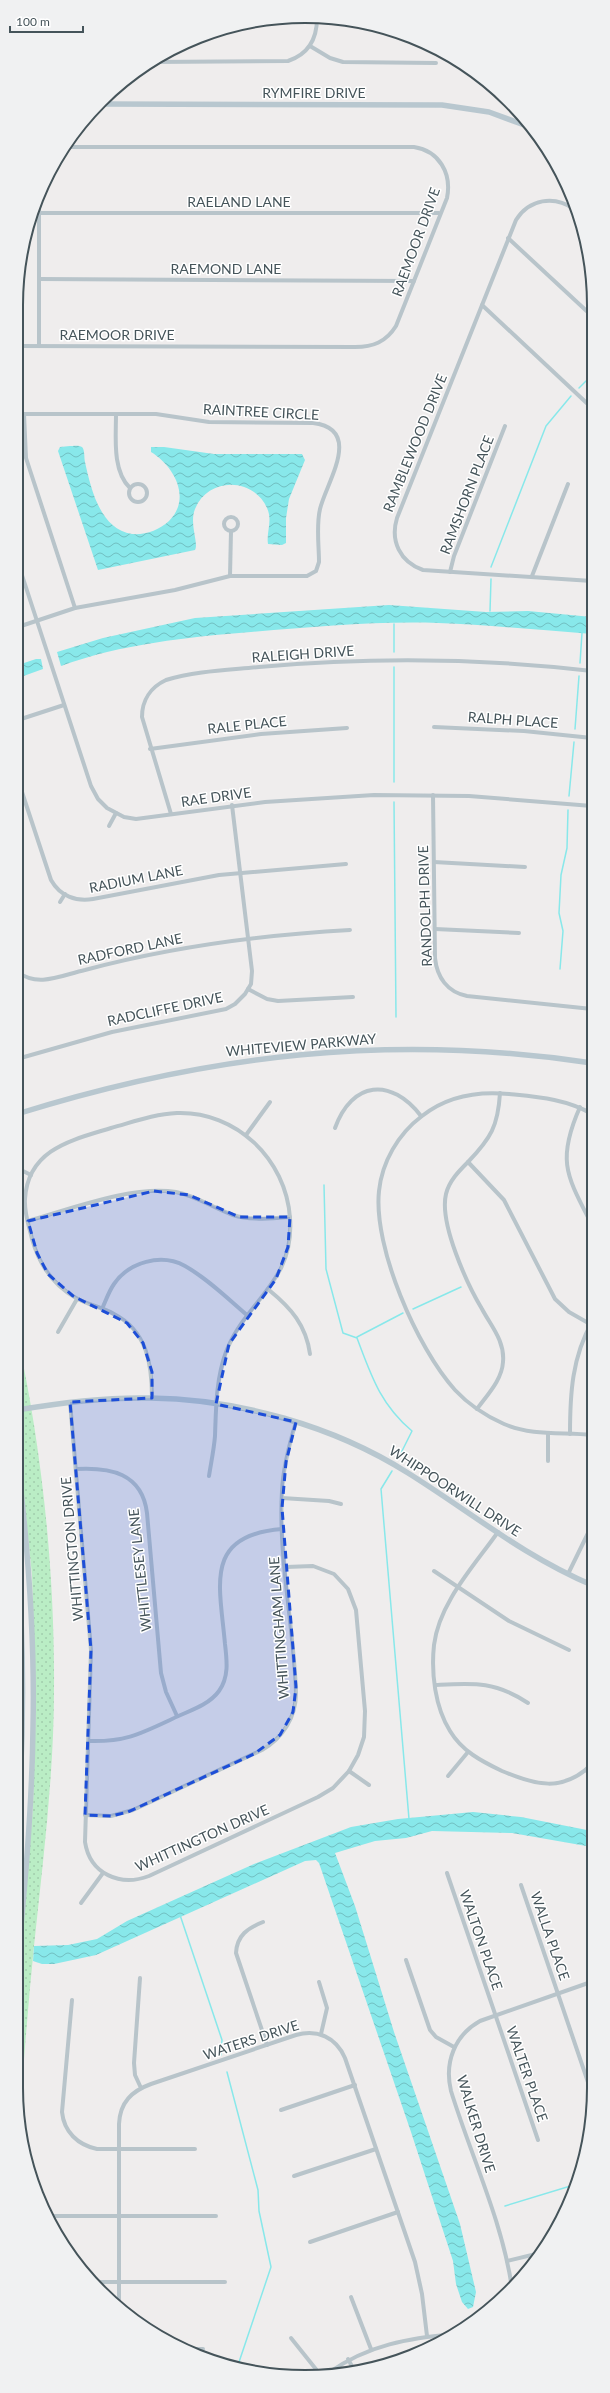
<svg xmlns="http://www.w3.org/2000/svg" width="610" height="2393" viewBox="0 0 610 2393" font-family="Lato,sans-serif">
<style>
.grass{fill:url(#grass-dots)}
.water{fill:url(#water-waves)}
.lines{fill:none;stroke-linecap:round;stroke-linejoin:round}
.stream{stroke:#88e8ea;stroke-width:1.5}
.street{stroke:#b8c4ca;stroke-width:4}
.secondary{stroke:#b8c7cf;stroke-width:5.5}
.marked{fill:#1d4ed8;fill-opacity:0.2;stroke:#1d4ed8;stroke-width:3;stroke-dasharray:8 5;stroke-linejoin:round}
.labels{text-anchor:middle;stroke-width:3;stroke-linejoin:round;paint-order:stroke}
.street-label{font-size:14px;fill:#45545a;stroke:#fff}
.rim{fill:none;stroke:#45545a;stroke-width:2}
</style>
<defs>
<pattern id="grass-dots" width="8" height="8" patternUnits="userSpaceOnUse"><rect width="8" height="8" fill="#baedc5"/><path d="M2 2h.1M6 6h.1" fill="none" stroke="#a1cdac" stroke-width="1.8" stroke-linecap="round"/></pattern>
<pattern id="water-waves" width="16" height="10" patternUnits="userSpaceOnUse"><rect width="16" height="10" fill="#88e8ea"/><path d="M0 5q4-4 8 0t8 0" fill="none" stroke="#71bfc1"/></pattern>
</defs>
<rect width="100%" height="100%" fill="#efeded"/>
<g class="grass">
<path d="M17,1335C42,1447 55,1574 54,1689C54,1775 43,1860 34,1946C28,2004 24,2062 19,2120L16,2088V2011L33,1806L36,1702L32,1575L17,1431Z"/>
<polygon points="17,1590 20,1677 16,1810"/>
</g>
<g class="water">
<path d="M70,446C73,446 79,445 82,447C85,450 84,458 85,462C91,489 100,529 132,534C146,535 159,530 169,521C192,498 174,466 151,452V447H164L214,454H302L305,460L289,499L286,518V543L282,545L268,544C266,532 273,521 267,508C253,477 208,477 195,509C189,524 199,543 195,550L98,570L58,451L60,447Z"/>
<path d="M389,605L486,612L528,611L592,617V634C540,630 489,625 438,623C376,621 313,627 251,632C188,637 121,644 61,666L57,652L103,638L195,618Z"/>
<polygon points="36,659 41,659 43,669 18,678 18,665"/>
<polygon points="473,1812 521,1817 592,1831 592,1847 512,1833 432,1831 406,1838 375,1841 335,1853 355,1906 394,2032 460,2224 476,2292 473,2307 468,2309 462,2302 456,2284 453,2261 411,2132 319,1863 316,1860 305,1861 96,1955 54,1964 42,1964 33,1961 34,1946 68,1945 97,1939 127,1921 254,1864 351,1827 398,1819"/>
</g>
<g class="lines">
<g class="stream">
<polyline points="579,388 592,375"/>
<polyline points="491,567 546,426 571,396"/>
<polyline points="490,611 491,579"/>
<polyline points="394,624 394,652"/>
<polyline points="580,663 582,633"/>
<polyline points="575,729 579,676"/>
<polyline points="394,782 394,667"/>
<polyline points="569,796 574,742"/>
<polyline points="394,802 396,1017"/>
<polyline points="560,969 563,931 559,913 561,875 567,848 568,810"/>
<path d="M324,1185L326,1269L343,1333L357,1338C371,1375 380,1404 412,1431L398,1459"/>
<polyline points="413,1309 461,1287"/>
<polyline points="357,1337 403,1313"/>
<polyline points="392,1471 381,1489 409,1819"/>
<polyline points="180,1915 222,2040 221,2055"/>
<polyline points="227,2072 258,2190 259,2211 271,2267 237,2368"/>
<polyline points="505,2206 577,2184"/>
</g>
<g class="street">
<polyline points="310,46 330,58 343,62 436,63"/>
<path d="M151,62L288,61C309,54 317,38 317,18"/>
<path d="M574,209C554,195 529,199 516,220L397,518C390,541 400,562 423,570L592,581"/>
<polyline points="39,213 439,213"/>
<polyline points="508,238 592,316"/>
<polyline points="39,279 414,281"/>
<polyline points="482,305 592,408"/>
<path d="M18,346L355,347C373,347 386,342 396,326L447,198C452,173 439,151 414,147H65"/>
<polyline points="39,346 39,195"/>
<polyline points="24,414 26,458 75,608"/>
<path d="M116,414C116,437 112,471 130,488"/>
<circle cx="138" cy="493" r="9"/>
<circle cx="231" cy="524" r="7"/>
<polyline points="18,563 91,786 98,799 107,808 124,817 136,819 265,802 374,795 469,796 592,806"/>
<polyline points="450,572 454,556 505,426"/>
<polyline points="230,576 231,531"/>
<polyline points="532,576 568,484"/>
<path d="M18,627L75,608L175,590L230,576H307L316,571L319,562C319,545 316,526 320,509C326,483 364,429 313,423L209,422L156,414H18"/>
<polyline points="18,720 64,705"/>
<polyline points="434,727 524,731 592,738"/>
<polyline points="150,749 261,734 347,728"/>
<path d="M18,780L51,880C60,896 76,902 93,899L219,875L346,864"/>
<path d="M433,795L435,958C437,977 447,992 467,996L592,1009"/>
<path d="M171,814L142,717C142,700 151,687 166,680C195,671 229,670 259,667C370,657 481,658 592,671"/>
<polyline points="109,826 116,813"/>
<polyline points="434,862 525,867"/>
<polyline points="60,902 65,894"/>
<polyline points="435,929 519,933"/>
<path d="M18,972C38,988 62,975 85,970C171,947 260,935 350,930"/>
<polyline points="18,987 23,976"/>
<polyline points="248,989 267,999 278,1001 353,997"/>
<polyline points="17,1059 112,1032 226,1009 235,1004 245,994 251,984 252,971 232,805"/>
<path d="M500,1093C498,1126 491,1138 468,1162L504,1200L555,1299L569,1312L590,1324"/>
<path d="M580,1107C556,1161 567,1176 592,1225"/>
<path d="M335,1128C352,1081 391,1077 421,1116"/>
<polyline points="246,1135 270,1102"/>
<path d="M468,1162C459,1171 449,1181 446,1194C439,1223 467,1284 482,1309C491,1326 505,1341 503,1362C502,1380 487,1395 477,1409"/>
<polyline points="17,1168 31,1175"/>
<path d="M28,1221C71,1209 132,1185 176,1192C197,1196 213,1208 233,1215C251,1221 271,1218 290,1217"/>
<path d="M269,1290C291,1308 306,1325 310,1354"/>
<path d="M102,1309C106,1300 109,1291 114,1284C129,1262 161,1253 185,1266C208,1279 228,1299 248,1316"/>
<polyline points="58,1332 77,1299"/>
<path d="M152,1398C152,1364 147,1331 114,1314C102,1307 88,1305 76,1298C53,1285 39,1264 32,1239C29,1226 24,1213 25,1199C28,1149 72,1140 111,1128C133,1122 154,1114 177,1113C236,1111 286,1159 290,1218C295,1283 245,1301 226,1352C216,1379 216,1408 215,1436C214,1449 211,1463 209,1476"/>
<path d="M70,1402L91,1650L85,1842C90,1874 120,1887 149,1876L318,1797L333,1788L349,1771L358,1755L364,1737L365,1711L356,1610L348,1589L334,1574L313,1566L286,1567"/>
<polyline points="548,1433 548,1461"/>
<path d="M570,1434C570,1394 572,1357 592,1322"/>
<path d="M592,1435C562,1432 532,1436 504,1424C486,1416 468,1404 455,1390C417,1348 373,1247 379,1191C382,1162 398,1134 422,1116C447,1096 478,1091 509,1094C538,1097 566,1099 592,1114"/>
<path d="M76,1469C110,1467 142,1473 147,1513L161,1673L166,1692L177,1716"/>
<polyline points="282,1498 329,1501 341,1504"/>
<path d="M498,1532C474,1566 439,1603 434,1645C431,1673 435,1707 450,1731C462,1751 481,1761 502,1771C535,1785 563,1793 592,1764"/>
<polyline points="434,1571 509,1621 569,1650"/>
<polyline points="568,1574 592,1525"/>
<path d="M436,1685C474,1683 495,1681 528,1703"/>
<path d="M89,1741C125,1742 140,1734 172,1719C188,1711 208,1706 219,1691C229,1677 227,1661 225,1644C220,1586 203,1535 282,1529"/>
<polyline points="586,1770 592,1776"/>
<polyline points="349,1771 369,1785"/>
<polyline points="448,1776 468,1752"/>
<path d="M85,1815L111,1816L133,1810L262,1750C283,1738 296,1717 296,1693C294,1626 278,1558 282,1491C283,1468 289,1445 296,1422"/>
<polyline points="447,1873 538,2140"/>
<polyline points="521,1885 591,2091"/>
<polyline points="81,1903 103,1873"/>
<path d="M263,1922C248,1928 237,1935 236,1953L267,2045"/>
<polyline points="406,1960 430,2030 436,2037 454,2047"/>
<polyline points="140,1978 134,2063 135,2075 141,2088"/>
<polyline points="319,1982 327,2008 321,2034"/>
<path d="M72,2000L62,2112C64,2132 78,2145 97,2149H195"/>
<polyline points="281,2110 355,2085"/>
<polyline points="294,2176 376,2149"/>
<polyline points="52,2216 216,2216"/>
<polyline points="310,2242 398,2212"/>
<polyline points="507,2261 540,2253"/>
<polyline points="91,2282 225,2282"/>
<path d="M512,2288C502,2220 471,2156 451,2091C444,2062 455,2035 480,2021L591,1982"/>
<polyline points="351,2297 371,2349"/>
<path d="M119,2308V2124C120,2102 132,2091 151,2084L296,2035C317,2029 336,2037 345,2058L415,2262L422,2294L427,2336"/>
<polyline points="291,2338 319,2373"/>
<polyline points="182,2349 203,2349"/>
<polyline points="348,2359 354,2370"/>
<path d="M330,2372C368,2345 409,2338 455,2334"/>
</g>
<g class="secondary">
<polyline points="99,104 442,105 489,112 527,126"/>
<path d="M17,1114C209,1054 392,1033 592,1063"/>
<path d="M17,1410C61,1403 105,1397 150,1398C238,1399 334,1426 408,1473C469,1511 525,1557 592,1585"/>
<path d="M16,1848C24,1750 25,1651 17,1553"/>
<path d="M16,1980C24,1896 32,1812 33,1727C35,1636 28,1546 17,1456"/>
</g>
</g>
<path class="marked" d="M154,1191L189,1195L239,1217H290L288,1247L276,1279L229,1344L216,1404L296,1422L286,1462L282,1508L296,1687L293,1712L280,1735L254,1754L128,1812L111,1816L85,1815L91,1650L70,1402L152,1398V1372L143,1343L127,1323L73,1296L48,1274L37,1253L28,1221Z"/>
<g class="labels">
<g class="street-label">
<text x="314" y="98">RYMFIRE DRIVE</text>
<text x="239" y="207">RAELAND LANE</text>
<text transform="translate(416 242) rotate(-70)" y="5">RAEMOOR DRIVE</text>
<text x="226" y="274">RAEMOND LANE</text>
<text x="117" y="340">RAEMOOR DRIVE</text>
<text transform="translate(261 412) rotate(3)" y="5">RAINTREE CIRCLE</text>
<text transform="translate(415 443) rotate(-68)" y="5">RAMBLEWOOD DRIVE</text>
<text transform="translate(467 495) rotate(-69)" y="5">RAMSHORN PLACE</text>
<text transform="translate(303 654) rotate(-4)" y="5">RALEIGH DRIVE</text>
<text transform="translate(513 720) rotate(4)" y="5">RALPH PLACE</text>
<text transform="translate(247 725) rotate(-6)" y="5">RALE PLACE</text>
<text transform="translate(216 797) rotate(-8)" y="5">RAE DRIVE</text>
<text transform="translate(136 879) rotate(-11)" y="5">RADIUM LANE</text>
<text transform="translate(425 906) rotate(-92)" y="5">RANDOLPH DRIVE</text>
<text transform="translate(130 949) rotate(-12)" y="5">RADFORD LANE</text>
<text transform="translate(165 1009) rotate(-12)" y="5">RADCLIFFE DRIVE</text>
<text transform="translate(301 1045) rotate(-5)" y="5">WHITEVIEW PARKWAY</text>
<text transform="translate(455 1491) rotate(33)" y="5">WHIPPOORWILL DRIVE</text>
<text transform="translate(72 1549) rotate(-95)" y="5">WHITTINGTON DRIVE</text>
<text transform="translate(140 1570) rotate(-96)" y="5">WHITTLESEY LANE</text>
<text transform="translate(279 1628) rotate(-94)" y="5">WHITTINGHAM LANE</text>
<text transform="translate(202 1838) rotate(-24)" y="5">WHITTINGTON DRIVE</text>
<text transform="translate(550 1936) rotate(71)" y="5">WALLA PLACE</text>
<text transform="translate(481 1940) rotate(71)" y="5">WALTON PLACE</text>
<text transform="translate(251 2040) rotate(-18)" y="5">WATERS DRIVE</text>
<text transform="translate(527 2074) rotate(71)" y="5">WALTER PLACE</text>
<text transform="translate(476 2124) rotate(73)" y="5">WALKER DRIVE</text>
</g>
</g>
<path d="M0 0H610V2393H0ZM305 23H305A282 282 0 0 1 587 305V2088A282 282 0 0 1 305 2370H305A282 282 0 0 1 23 2088V305A282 282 0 0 1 305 23Z" fill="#f0f1f2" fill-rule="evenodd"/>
<path class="rim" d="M305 23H305A282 282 0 0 1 587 305V2088A282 282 0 0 1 305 2370H305A282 282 0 0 1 23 2088V305A282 282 0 0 1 305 23Z"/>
<path d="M10 26v6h73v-6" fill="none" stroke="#45545a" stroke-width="2"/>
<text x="16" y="26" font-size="12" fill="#45545a" stroke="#ffffff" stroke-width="3" paint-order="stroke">100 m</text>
</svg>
